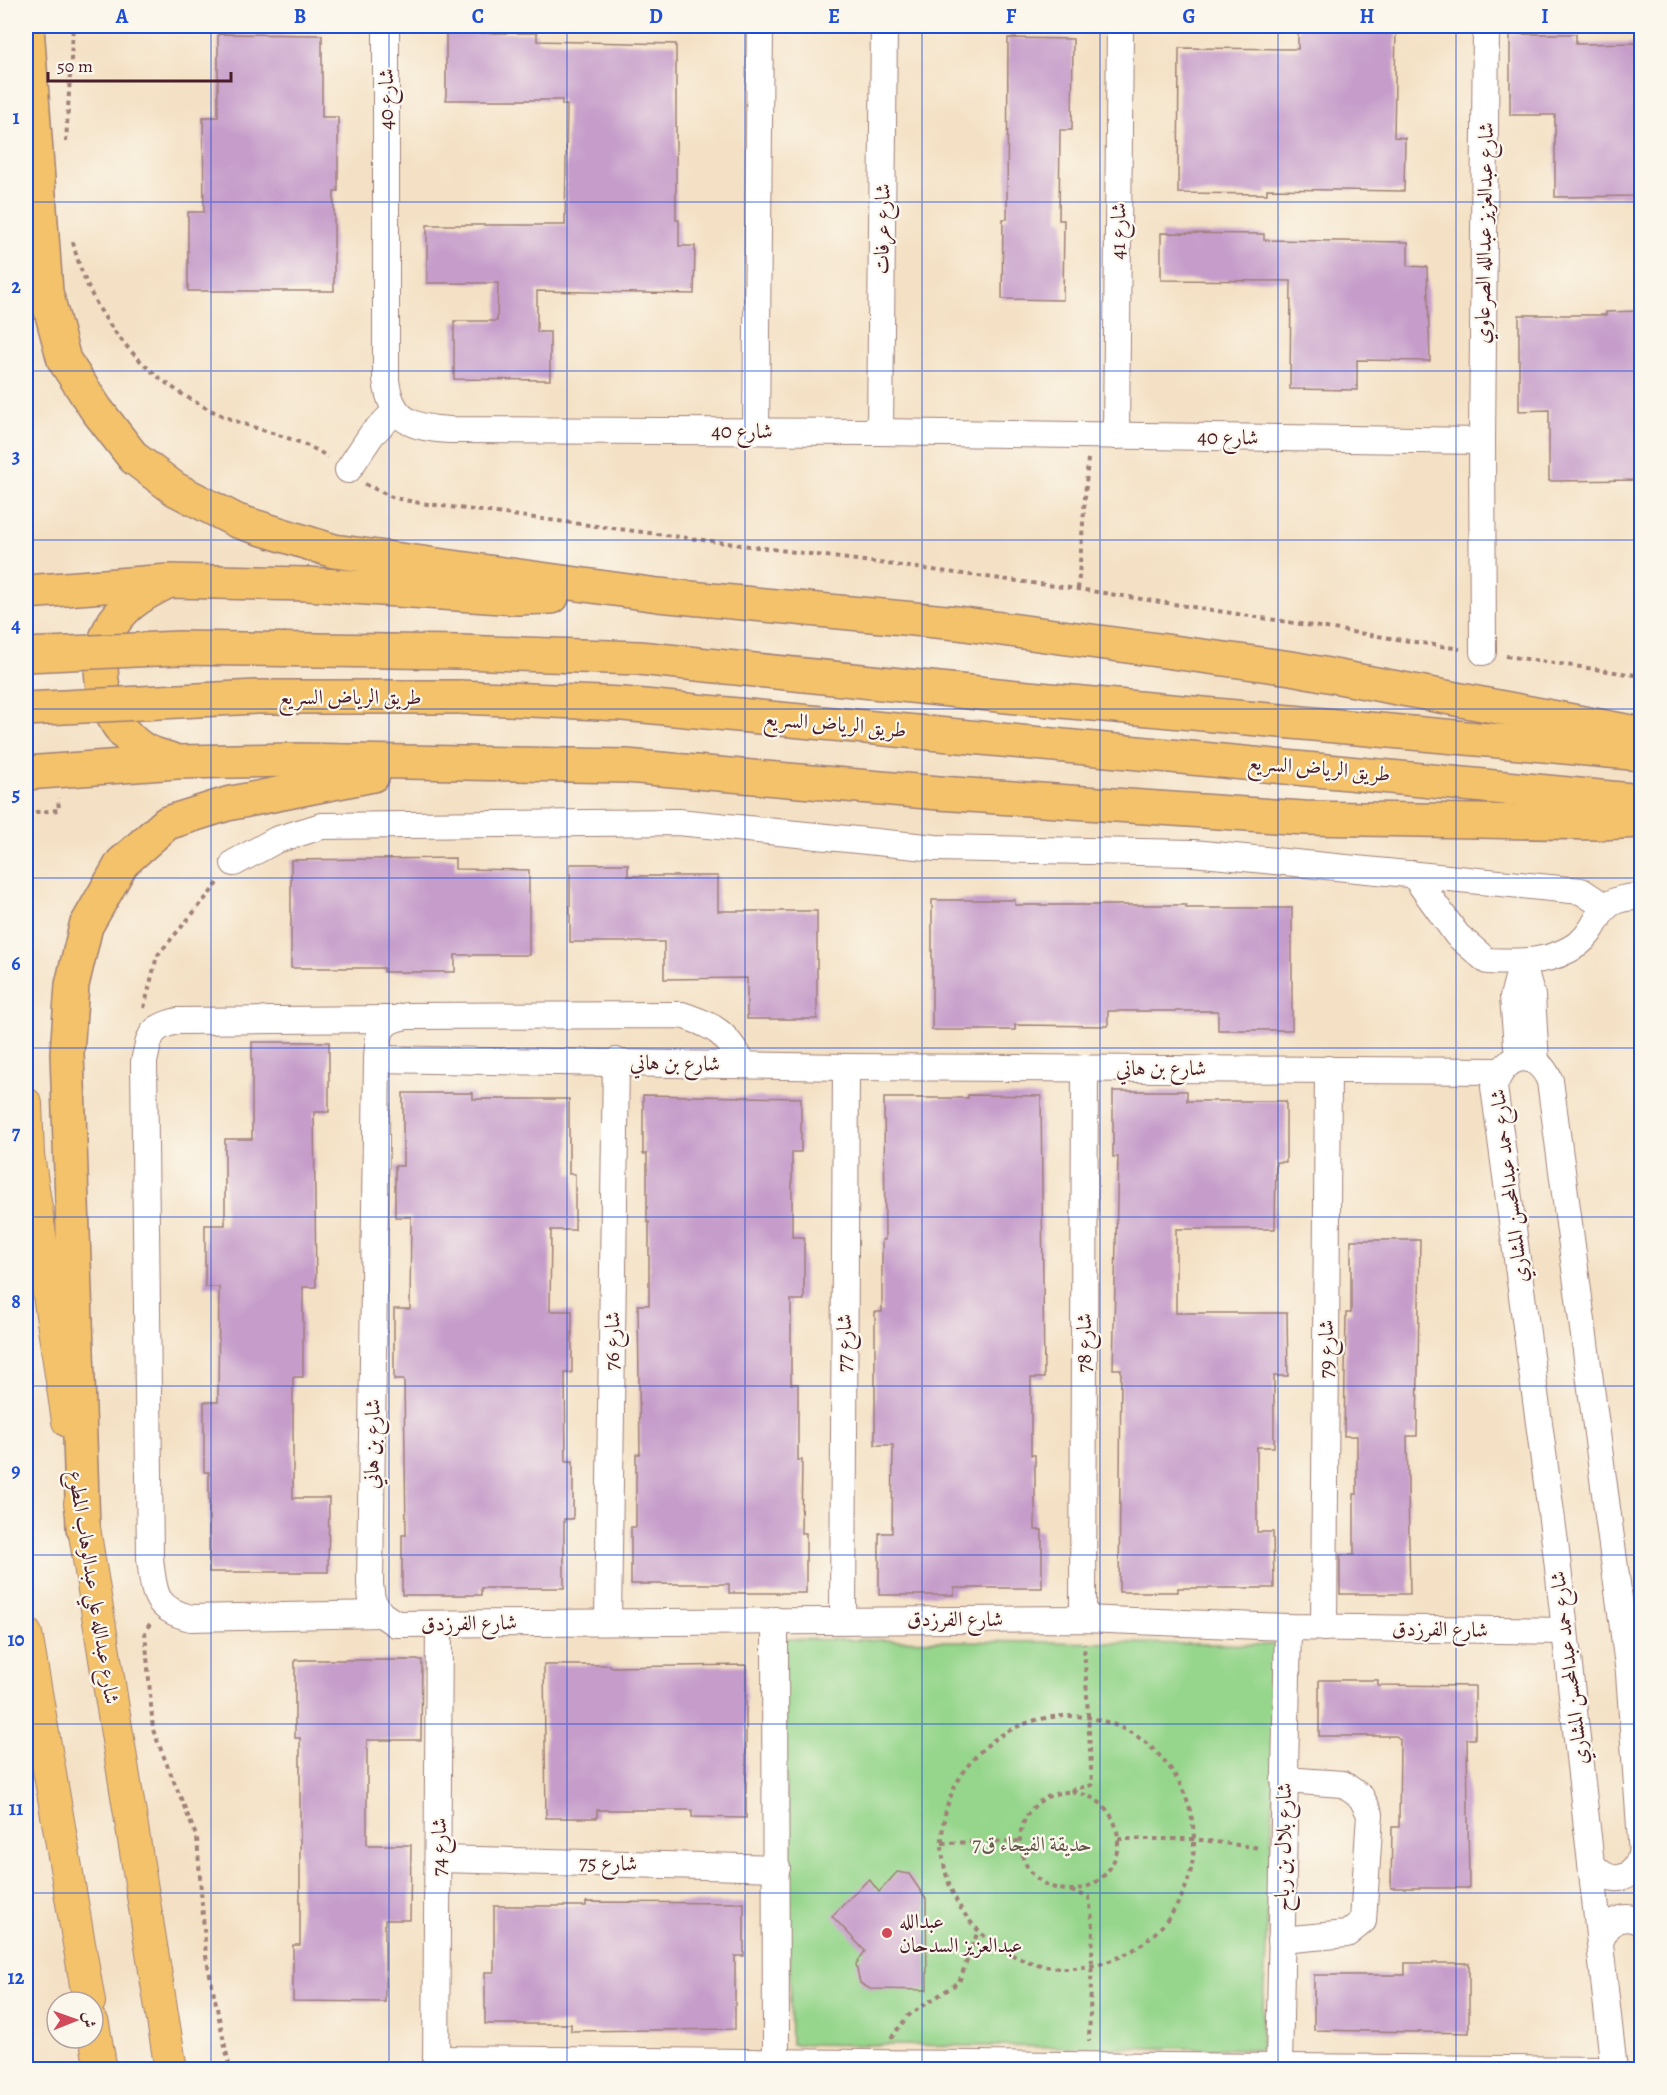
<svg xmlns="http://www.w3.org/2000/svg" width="1667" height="2095" viewBox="0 0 1667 2095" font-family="Alegreya,Amiri,serif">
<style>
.green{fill:#96d68c;stroke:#707a5c;stroke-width:1.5}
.building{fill:#c69dca}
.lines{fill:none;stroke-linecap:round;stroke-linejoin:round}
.minor-casing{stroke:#9f8078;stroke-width:28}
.major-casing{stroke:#9f8078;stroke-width:34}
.highway-casing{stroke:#9f8078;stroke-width:36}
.path{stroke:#9f8078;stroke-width:4;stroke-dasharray:4.5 4.5;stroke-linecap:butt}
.minor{stroke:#fff;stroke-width:26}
.major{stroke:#f3c26a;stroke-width:32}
.highway{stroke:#f3c26a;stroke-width:33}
.highway-bridge-casing{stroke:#9f8078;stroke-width:36;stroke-linecap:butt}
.highway-bridge{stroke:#f3c26a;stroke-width:33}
.grid{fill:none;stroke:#1d4ed8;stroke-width:1.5;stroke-opacity:0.55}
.poi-dot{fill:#d1495b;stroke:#fbf7ec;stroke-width:2}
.labels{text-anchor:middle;stroke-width:4.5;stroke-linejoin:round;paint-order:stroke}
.street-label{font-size:21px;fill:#4a1f2b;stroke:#fbf7ec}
.park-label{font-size:21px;fill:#615648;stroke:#fbf7ec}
.poi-label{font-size:21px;fill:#4a1f2b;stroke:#fbf7ec;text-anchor:start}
.neatline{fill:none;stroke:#1d4ed8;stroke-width:2}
.grid-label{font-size:20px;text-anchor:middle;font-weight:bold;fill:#1d4ed8}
</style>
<rect width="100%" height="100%" fill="#fbf7ec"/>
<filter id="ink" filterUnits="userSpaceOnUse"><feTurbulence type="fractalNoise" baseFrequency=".0167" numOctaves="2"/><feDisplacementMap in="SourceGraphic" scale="12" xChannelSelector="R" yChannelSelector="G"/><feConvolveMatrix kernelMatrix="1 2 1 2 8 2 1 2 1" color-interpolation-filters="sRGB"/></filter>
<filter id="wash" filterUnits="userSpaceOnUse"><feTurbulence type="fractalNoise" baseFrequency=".008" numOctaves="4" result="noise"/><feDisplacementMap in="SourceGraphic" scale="24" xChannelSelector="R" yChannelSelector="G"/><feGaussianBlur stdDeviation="1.35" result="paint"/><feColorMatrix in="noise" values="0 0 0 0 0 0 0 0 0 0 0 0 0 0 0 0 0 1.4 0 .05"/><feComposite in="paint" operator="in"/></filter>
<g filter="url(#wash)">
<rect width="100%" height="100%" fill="#f4e1c5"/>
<polygon class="green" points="783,1639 1281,1645 1261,2049 791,2044"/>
<g id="blocks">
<g class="building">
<polygon points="1298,26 1396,26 1394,137 1405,138 1404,191 1267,189 1267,194 1178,193 1179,48 1298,49"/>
<polygon points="446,33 537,33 537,41 676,44 676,220 679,220 679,246 695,246 694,294 537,291 537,332 550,332 550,380 454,379 454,321 497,321 498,283 427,283 427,225 565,225 567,105 562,105 562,100 446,100"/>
<polygon points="218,34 322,35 322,117 338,117 338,191 334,191 334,291 188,291 188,212 204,212 203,117 218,117"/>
<polygon points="1510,34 1576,34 1576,44 1641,43 1641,196 1555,197 1555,115 1510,115"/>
<polygon points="1008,38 1073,39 1072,130 1060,130 1059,220 1064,220 1063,300 1002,299 1003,219 1007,219"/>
<polygon points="1161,233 1264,234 1264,240 1408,242 1408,266 1427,267 1430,361 1357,360 1357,390 1290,389 1291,281 1161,280"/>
<polygon points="1641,311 1641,480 1549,481 1549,410 1519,411 1519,315 1606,315 1606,312"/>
<polygon points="455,858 455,869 529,870 529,955 455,955 455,972 384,972 384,968 291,968 291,860"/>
<polygon points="570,864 628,864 628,876 718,876 718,911 817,911 817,1019 747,1019 747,978 664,979 664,942 570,942"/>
<polygon points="932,900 1015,900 1015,905 1186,905 1186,908 1292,908 1292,1030 1218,1030 1218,1011 1108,1011 1108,1026 1015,1025 1015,1030 932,1030"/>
<polygon points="252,1042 329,1042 329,1112 314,1112 316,1287 303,1287 303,1377 293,1377 293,1498 329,1498 328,1572 209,1572 209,1472 204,1472 204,1402 218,1402 219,1287 205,1287 205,1225 225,1225 225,1139 252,1139"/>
<polygon points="1113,1091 1187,1091 1187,1101 1286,1101 1286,1162 1276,1162 1275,1229 1176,1229 1176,1313 1287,1313 1288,1376 1274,1376 1274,1447 1257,1447 1257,1532 1273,1532 1274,1588 1178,1588 1178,1592 1119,1592 1121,1369 1113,1369 1118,1157 1113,1157"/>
<polygon points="403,1093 473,1093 473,1099 569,1099 569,1174 575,1174 575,1230 551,1230 550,1311 572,1311 572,1373 565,1373 566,1461 573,1461 573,1519 564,1519 564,1588 481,1588 481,1595 402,1595 402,1535 406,1535 404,1380 394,1380 394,1309 410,1309 411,1217 395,1217 395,1166 403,1166"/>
<polygon points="643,1095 801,1098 801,1152 792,1152 792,1237 804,1237 804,1300 791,1300 791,1384 798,1384 798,1460 802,1460 801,1533 806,1533 806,1593 729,1593 729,1584 631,1584 631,1527 636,1527 636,1454 640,1454 638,1305 649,1305 649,1222 647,1222 647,1154 643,1154"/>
<polygon points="968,1095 1041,1096 1044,1378 1031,1378 1031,1455 1035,1455 1035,1530 1042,1530 1042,1588 954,1588 954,1595 879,1595 879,1533 892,1533 893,1445 875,1445 875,1312 882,1312 882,1240 885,1240 884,1098 968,1098"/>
<polygon points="1351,1240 1420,1240 1417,1436 1407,1436 1410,1594 1340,1594 1340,1555 1354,1555 1354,1494 1357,1494 1357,1436 1344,1436 1346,1313 1351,1313"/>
<polygon points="295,1660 422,1660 421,1740 367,1740 367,1845 411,1845 410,1920 385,1920 385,2002 293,2001 293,1945 300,1945 300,1738 295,1738"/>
<polygon points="544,1665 610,1665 610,1667 746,1665 746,1818 692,1817 692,1810 597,1810 597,1818 546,1818"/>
<polygon points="1319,1680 1378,1680 1378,1685 1475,1686 1475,1739 1467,1739 1469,1888 1391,1888 1392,1827 1399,1827 1400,1739 1396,1736 1319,1736"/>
<polygon points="897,1872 909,1874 926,1899 927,1990 870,1989 860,1983 856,1964 865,1951 832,1916 869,1879 879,1892"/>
<polygon points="586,1902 744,1903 744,1956 735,1956 735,2029 571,2031 571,2024 485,2024 485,1972 494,1972 494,1906 586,1906"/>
<polygon points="1405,1963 1469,1963 1469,2033 1314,2030 1314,1975 1405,1975"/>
</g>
</g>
</g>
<g filter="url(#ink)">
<use href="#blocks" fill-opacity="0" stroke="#9f8078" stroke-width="1.5"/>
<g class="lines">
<g class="minor-casing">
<g id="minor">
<path d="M386,26V380C391,421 412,428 450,430L880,432L1482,441"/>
<polyline points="756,431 760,26"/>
<polyline points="880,432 884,26"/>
<polyline points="1116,436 1120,26"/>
<polyline points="348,470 372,434 396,411"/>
<polyline points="1483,652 1482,441 1486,26"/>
<polyline points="234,863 276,840 322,826 678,822 936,848 1193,853 1581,891 1604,906"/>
<path d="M1413,874L1457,935L1487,961C1520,962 1550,964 1578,944C1604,925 1592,896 1642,897"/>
<polyline points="1522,962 1532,996 1536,1062"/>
<polyline points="1518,1058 1513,997 1522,962"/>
<polyline points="377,1059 846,1067 1499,1071"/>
<path d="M744,1065C725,1032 717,1027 682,1015L407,1016C378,1021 379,1031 377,1059L370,1584L372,1600L381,1614L396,1624L1083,1619L1288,1627L1564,1631"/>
<path d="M381,1614L191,1618C153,1609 154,1592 150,1558L144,1062C150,1035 149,1028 177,1021L390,1019"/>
<polyline points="843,1619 846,1067"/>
<polyline points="1083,1619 1085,1068"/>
<polyline points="775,1620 776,2062"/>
<polyline points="608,1621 616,1061"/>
<polyline points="1324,1628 1328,1069"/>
<polyline points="439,1859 777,1868"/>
<path d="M1592,1864C1609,1886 1635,1882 1641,1854"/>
<polyline points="1281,1940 1347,1934 1363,1921 1370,1814 1361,1797 1343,1784 1284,1780"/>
<path d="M1600,1943C1606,1923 1622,1911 1642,1923"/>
<polyline points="436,2059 1604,2070"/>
<polyline points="1279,2067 1288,1627"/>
<polyline points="436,2070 439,1625"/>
<path d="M1614,2070L1556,1550L1494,1087C1504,1054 1535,1046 1550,1081L1629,1673L1642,1855"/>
</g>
</g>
<g class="major-casing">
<g id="major">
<polyline points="26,1104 28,1155 68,1421"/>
<polyline points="80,1503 171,2070"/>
<polyline points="26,1634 89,2002"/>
<polyline points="93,2024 101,2070"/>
</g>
</g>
<g class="highway-casing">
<g id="highway">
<polyline points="27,26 46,292 64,360 96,409 134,458 175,489 237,521 334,551 658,595 957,623 1291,668 1642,734"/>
<path d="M165,583C145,593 127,603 114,622C88,662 103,725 144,750C153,755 165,757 174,761"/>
<polyline points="26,592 169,581 307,584 517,598 552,597"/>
<polyline points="460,652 639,658 1017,697 1642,754"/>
<polyline points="459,697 623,704 1642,801"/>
<polyline points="26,773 177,762 296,760 626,766 939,793 1304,818 1598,823 1642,821"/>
<polyline points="83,1528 67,1053 72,985 86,926 122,863 167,823 227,804 373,775"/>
</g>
</g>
<g class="path">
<polyline points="66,142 73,26"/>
<path d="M73,242C93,330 162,397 247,425C276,435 302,440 328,457"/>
<polyline points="365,484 394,498 420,503 1078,589 1460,649"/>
<polyline points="1078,589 1088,458"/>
<polyline points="1506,656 1642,676"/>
<polyline points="26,813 59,810 58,798"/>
<polyline points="144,1008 157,956 220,881"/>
<polyline points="150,1624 145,1631 153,1730 197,1838 206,1956 230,2070"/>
<circle cx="1068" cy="1842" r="126"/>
<polyline points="1071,1790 1092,1785 1084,1644"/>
<circle cx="1069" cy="1841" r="49"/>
<polyline points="1118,1839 1194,1839 1260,1848"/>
<polyline points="942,1843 1020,1841"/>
<polyline points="1071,1891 1089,1897 1093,1927 1089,2041"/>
<polyline points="891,2038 908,2016 959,1982 978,1931"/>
</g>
<use href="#minor" class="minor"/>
<use href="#major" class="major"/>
<use href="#highway" class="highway"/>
<g class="highway-bridge-casing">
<g id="highway-bridge">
<polyline points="26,655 179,648 460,652"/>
<polyline points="26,709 256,697 459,697"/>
</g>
</g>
<use href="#highway-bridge" class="highway-bridge"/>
</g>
</g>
<path class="grid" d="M211,26V2070M389,26V2070M567,26V2070M745,26V2070M922,26V2070M1100,26V2070M1278,26V2070M1456,26V2070M26,202H1642M26,371H1642M26,540H1642M26,709H1642M26,878H1642M26,1048H1642M26,1217H1642M26,1386H1642M26,1555H1642M26,1724H1642M26,1893H1642"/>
<circle class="poi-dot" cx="887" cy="1933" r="6"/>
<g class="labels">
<g class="street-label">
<text transform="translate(386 99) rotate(-90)" y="7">شارع 40</text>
<text transform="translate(882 229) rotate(-89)" y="7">شارع عرفات</text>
<text transform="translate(1118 231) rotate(-89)" y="7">شارع 41</text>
<text transform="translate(1484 233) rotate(-89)" y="7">شارع عبدالعزيز عبدالله الصرعاوي</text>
<text x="742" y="438">شارع 40</text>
<text transform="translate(1228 437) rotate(1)" y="7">شارع 40</text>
<text x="350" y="704">طريق الرياض السريع</text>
<text transform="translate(835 724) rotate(5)" y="7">طريق الرياض السريع</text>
<text transform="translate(1319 768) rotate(5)" y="7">طريق الرياض السريع</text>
<text transform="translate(675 1063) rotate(1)" y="7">شارع بن هاني</text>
<text x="1161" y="1075">شارع بن هاني</text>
<text transform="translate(1509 1186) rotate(-97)" y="7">شارع حمد عبدالمحسن المشاري</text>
<text transform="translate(612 1341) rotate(-89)" y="7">شارع 76</text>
<text transform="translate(844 1343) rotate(-90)" y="7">شارع 77</text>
<text transform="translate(1084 1343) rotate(-90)" y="7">شارع 78</text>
<text transform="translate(1326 1349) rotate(-90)" y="7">شارع 79</text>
<text transform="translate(372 1444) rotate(-89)" y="7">شارع بن هاني</text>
<text transform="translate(94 1587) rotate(81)" y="7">شارع عبدالله علي عبدالوهاب المطوع</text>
<text x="955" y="1626">شارع الفرزدق</text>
<text transform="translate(469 1623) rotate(-1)" y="7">شارع الفرزدق</text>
<text transform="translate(1440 1629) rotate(1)" y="7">شارع الفرزدق</text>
<text transform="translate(1569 1668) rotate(-97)" y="7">شارع حمد عبدالمحسن المشاري</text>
<text transform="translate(439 1847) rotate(-90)" y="7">شارع 74</text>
<text transform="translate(1283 1847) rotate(-89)" y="7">شارع بلال بن رباح</text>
<text transform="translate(608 1863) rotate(1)" y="7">شارع 75</text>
</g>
<g class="park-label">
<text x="1032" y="1851">حديقة الفيحاء ق7</text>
</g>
<g class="poi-label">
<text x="899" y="1928">عبدالله<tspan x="899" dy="24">عبدالعزيز السدحان</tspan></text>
</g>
</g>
<rect width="1667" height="2095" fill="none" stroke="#fbf7ec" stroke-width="66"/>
<g transform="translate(75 2020) rotate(89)"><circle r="28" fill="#fbf7ec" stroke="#b4a19f" stroke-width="1.5"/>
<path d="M0-4.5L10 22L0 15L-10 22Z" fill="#d1495b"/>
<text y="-9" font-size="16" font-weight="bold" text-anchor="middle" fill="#4a1f2b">ش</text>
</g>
<path d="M48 72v9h183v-9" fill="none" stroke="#4a1f2b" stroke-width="3"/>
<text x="57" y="72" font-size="18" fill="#4a1f2b" stroke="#fbf7ec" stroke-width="4.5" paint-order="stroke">50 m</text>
<rect x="33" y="33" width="1601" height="2029" class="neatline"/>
<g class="grid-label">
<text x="122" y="23">A</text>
<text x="300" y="23">B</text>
<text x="478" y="23">C</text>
<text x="656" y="23">D</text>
<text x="834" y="23">E</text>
<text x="1011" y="23">F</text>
<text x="1189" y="23">G</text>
<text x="1367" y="23">H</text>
<text x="1545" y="23">I</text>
<text x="16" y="124">1</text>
<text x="16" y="293">2</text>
<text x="16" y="463">3</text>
<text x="16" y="632">4</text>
<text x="16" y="801">5</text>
<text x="16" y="970">6</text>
<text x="16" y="1139">7</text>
<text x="16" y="1308">8</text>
<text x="16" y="1477">9</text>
<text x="16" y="1646">10</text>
<text x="16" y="1815">11</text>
<text x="16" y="1984">12</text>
</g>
</svg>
